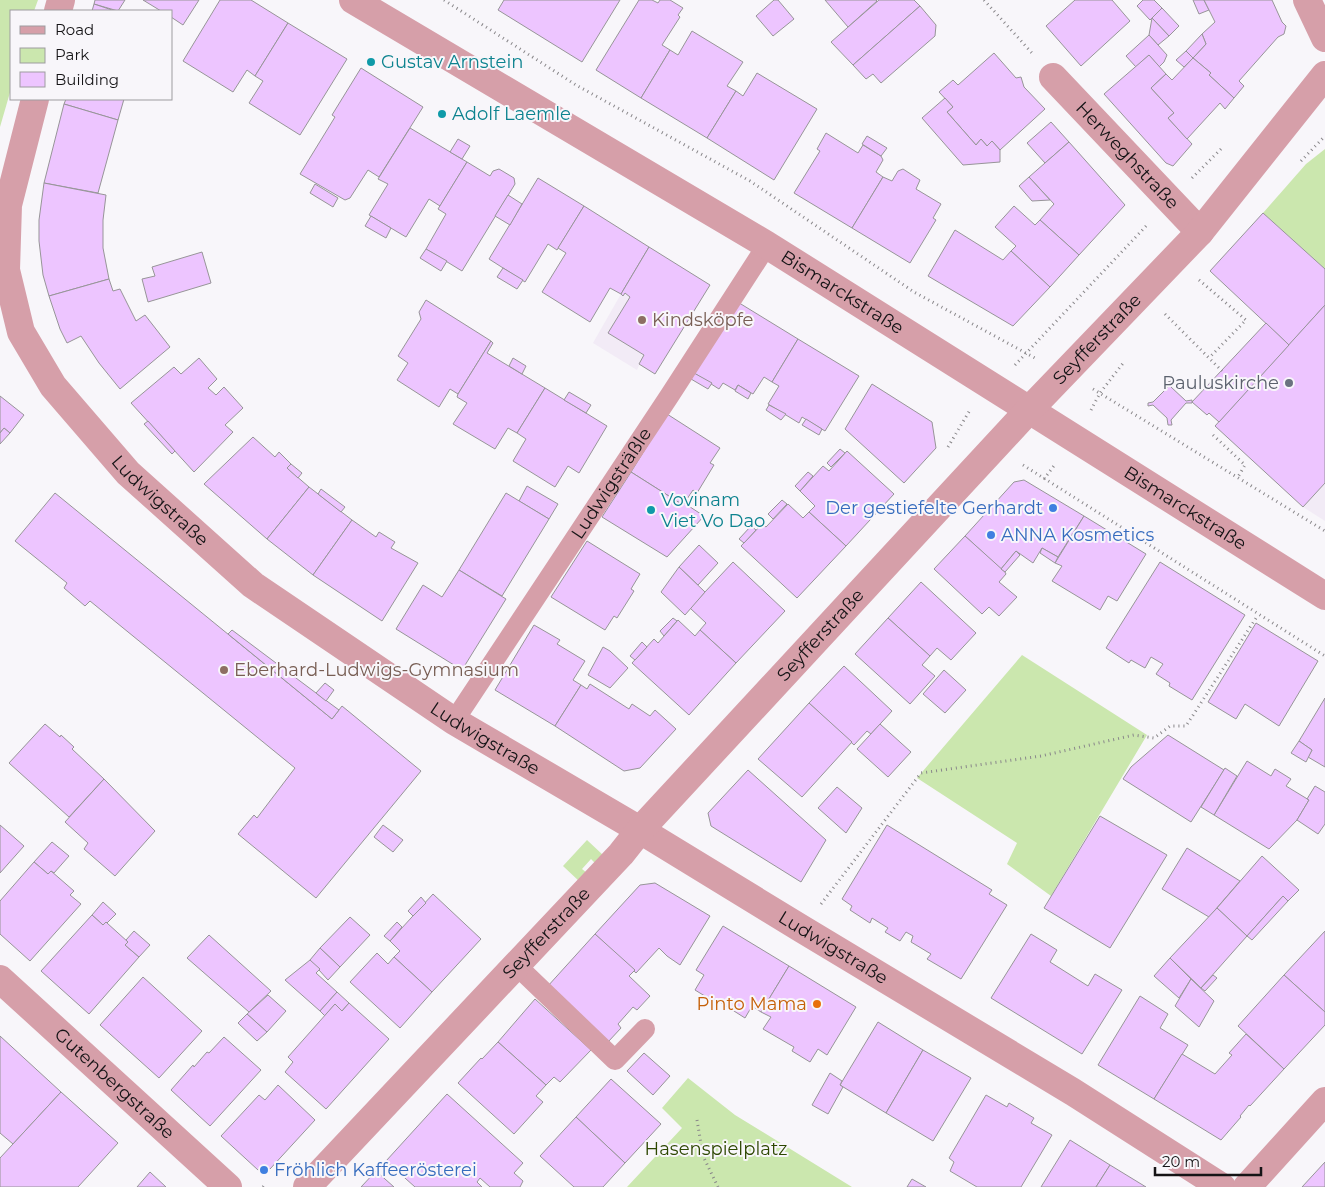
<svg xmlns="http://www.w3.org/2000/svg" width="1325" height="1187" viewBox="0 0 1325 1187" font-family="Montserrat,sans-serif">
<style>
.built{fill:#f2ebf6}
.green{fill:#cbe7ae}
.building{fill:#edc5ff;stroke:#979598}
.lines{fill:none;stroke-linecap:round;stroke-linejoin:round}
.path{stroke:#89878a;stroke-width:3;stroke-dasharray:1 4;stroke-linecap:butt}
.lane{stroke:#d69fa9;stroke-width:20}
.street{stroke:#d69fa9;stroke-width:28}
.culture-dot{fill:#0f9aa8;stroke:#f8f6fa;stroke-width:2}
.education-dot{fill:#8d6e63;stroke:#f8f6fa;stroke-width:2}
.worship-dot{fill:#6b7280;stroke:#f8f6fa;stroke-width:2}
.shop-dot{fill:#3f7fe0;stroke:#f8f6fa;stroke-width:2}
.food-dot{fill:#e8710a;stroke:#f8f6fa;stroke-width:2}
.labels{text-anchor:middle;stroke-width:4;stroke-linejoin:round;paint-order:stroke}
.culture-label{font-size:18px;fill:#0d838f;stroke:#f8f6fa;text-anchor:start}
.street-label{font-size:18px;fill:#151416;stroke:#f8f6fa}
.education-label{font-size:18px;fill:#785e54;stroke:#f8f6fa;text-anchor:start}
.worship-label{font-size:18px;fill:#5b616d;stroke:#f8f6fa;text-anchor:end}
.shop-label{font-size:18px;fill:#366cbe;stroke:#f8f6fa;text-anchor:start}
.food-label{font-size:18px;fill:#c56008;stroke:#f8f6fa;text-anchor:end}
.park-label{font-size:18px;fill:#2d4701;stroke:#f8f6fa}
</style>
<rect width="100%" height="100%" fill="#f8f6fa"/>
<g class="built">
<polygon points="625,293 630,297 608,333 644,355 637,370 593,343 621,294 623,296"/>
<polygon points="1325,483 1325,521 1303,507"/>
</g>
<g class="green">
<polygon points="0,0 38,0 34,11 11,11 11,89 0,127"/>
<polygon points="1325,149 1325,269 1263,213 1306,164"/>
<polygon points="1022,655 1147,735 1051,896 1007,864 1017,843 917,778"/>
<polygon points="587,840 604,856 596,864 591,859 582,869 588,874 580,882 563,866"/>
<polygon points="688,1078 735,1115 852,1187 627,1187 682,1128 662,1108"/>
</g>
<g class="building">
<polygon points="95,0 125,0 118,11 94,4"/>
<polygon points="143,0 199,0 183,25 171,17 171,11 161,11"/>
<polygon points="220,0 251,0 288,23 255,76 247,70 233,92 183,61"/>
<polygon points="504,0 620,0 582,62 498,10"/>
<polygon points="639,0 652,0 658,3 660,0 670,0 683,8 678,15 680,17 662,45 670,50 641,98 596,70"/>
<polygon points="774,0 778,0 794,19 773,36 756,16"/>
<polygon points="825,0 876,0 877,1 848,27"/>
<polygon points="879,0 914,0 920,6 853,65 831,42"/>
<polygon points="1075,0 1112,0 1130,21 1081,66 1046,26"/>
<polygon points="1143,0 1154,0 1162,8 1150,20 1137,6"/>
<polygon points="1193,0 1204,0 1209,10 1199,14"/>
<polygon points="1204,0 1272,0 1282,22 1286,26 1284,34 1278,37 1239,81 1244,86 1234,98 1209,75 1211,73 1193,58 1206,44 1202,34 1215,22"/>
<polygon points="94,4 115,11 92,11"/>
<polygon points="920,6 936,25 935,36 881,83 873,74 866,79 853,65"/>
<polygon points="1162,8 1179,26 1169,36 1152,18"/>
<polygon points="1152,18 1169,36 1158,45 1149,35"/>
<polygon points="288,23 347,59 300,135 249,103 263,81 255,76"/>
<polygon points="692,31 743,62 727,86 736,91 707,138 641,98 670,50 678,55"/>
<polygon points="1202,34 1206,44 1193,58 1186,51"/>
<polygon points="1149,35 1167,55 1164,62 1159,67 1149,55 1136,67 1126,56"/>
<polygon points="1186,51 1193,58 1184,67 1176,60"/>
<polygon points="994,53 1016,78 1021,77 1024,87 1045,109 1000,150 992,141 987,146 981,139 976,145 947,112 953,107 939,92 953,80 958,85"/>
<polygon points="1149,55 1166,74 1151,88 1174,113 1168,118 1192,144 1173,166 1166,163 1104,94"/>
<polygon points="1193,58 1211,73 1209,75 1234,98 1225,109 1220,103 1187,139 1168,118 1174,113 1151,88 1166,74 1172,80"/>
<polygon points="361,68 423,107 379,177 368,170 350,198 345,200 300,174 335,117 332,115"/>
<polygon points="757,73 817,109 774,180 707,138 736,91 743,96"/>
<polygon points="945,98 953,107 947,112 976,145 981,139 987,146 992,141 1000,150 1000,162 963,165 922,118"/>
<polygon points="66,99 124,99 118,120 64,104"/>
<polygon points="64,104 118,120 98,193 44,183"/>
<polygon points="1051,122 1069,142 1045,163 1027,143"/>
<polygon points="410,128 467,162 440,206 429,199 406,237 369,215 388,184 378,179"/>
<polygon points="826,133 858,153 863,145 881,156 883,160 876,172 883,177 852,228 794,193 820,151 817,149"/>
<polygon points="867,136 887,148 881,156 862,144"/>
<polygon points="458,139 470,146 462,159 450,152"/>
<polygon points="1069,142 1125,205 1079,255 1040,220 1054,204 1029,177"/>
<polygon points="467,162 490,176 493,171 499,169 514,178 515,184 462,271 426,249 446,214 438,209"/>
<polygon points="903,169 920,180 916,189 941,204 933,218 936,220 910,263 852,228 883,177 892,181 898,171"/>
<polygon points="1029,177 1050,200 1032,201 1019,186"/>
<polygon points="538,178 584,206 557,250 548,244 525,282 489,259"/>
<polygon points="44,183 106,195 103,220 103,248 109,279 49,296 43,275 39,241 39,220"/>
<polygon points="315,184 338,198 333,207 310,193"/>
<polygon points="508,195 522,204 510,225 495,216"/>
<polygon points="584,206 649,247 621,294 610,288 590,322 542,292 566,253 558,248"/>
<polygon points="1014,206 1035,225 1040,220 1079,255 1050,287 1011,251 1016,246 995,227"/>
<polygon points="1263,213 1325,269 1325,305 1289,345 1210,271"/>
<polygon points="371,216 391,228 386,238 365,226"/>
<polygon points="955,230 1003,260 1011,251 1050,287 1013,326 928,276"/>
<polygon points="649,247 710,285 655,374 639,364 644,355 608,333 630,297 625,293 623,296 621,294"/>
<polygon points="426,249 447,261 441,271 420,258"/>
<polygon points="202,252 211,283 148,302 142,279 155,276 152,267"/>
<polygon points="503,268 523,280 517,289 497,277"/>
<polygon points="109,279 113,291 120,289 136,321 145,315 170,347 120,389 99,363 81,336 67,343 60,329 49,296"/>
<polygon points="426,300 491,341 458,394 450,389 439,407 397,380 408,363 398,356 421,319 419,312"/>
<polygon points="736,301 798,339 772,382 764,377 753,394 738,385 735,390 723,383 719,389 694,373"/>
<polygon points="1325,305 1325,483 1303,507 1215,426"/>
<polygon points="1266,323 1289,345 1219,422 1209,413 1207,415 1192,402"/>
<polygon points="798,339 859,376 825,431 802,417 799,423 768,404 779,386 772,382"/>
<polygon points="491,341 493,343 487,353 545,388 517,433 508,428 495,449 453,424 467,403 457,397 458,394"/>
<polygon points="199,358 217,379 208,388 216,395 224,387 243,408 225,425 233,432 194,472 131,403 174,367 181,374"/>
<polygon points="513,358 526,366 522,374 509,366"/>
<polygon points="694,373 712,383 708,389 691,379"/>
<polygon points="1171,381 1171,387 1186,401 1192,400 1192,403 1186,403 1171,420 1172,425 1168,425 1167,418 1153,405 1148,406 1148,403 1153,402 1169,386 1168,382"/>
<polygon points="872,384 932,422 936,448 904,483 845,429"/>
<polygon points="738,385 751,393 748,399 735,391"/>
<polygon points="545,388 607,426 579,473 568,466 555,487 513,461 526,439 517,433"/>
<polygon points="569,392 591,405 586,413 564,400"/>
<polygon points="0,396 24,415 10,433 4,428 0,433"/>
<polygon points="769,405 786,414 781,420 766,410"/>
<polygon points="667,414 720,448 710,463 714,465 697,493 693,490 683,505 631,472"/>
<polygon points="806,419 822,429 819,435 802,425"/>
<polygon points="148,421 175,451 172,454 144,424"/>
<polygon points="4,428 10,433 0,444 0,433"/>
<polygon points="253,437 275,457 279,452 291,464 287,468 309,487 267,539 204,484"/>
<polygon points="840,449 845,453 831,467 827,463"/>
<polygon points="847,451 894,494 846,546 809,512 815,506 800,491 823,466 829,471"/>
<polygon points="291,464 302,473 298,478 287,468"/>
<polygon points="631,472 683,505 684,503 704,516 667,557 602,517"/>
<polygon points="808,472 813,476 800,491 795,486"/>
<polygon points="1024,480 1084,516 1058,557 1042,548 1033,563 1016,551 1001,569 965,536 1014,482"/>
<polygon points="527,486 558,504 549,519 519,501"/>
<polygon points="309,487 352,520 313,575 267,539"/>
<polygon points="321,489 345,507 341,512 318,494"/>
<polygon points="55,493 332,719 342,706 421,771 316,898 238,834 254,815 257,818 295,768 90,601 85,606 64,588 67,583 15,541"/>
<polygon points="506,493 549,519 502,596 459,570"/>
<polygon points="782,500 787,504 773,519 768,514"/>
<polygon points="788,504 803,518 809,512 846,546 797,598 741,546 762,524 766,527"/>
<polygon points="1084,516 1146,554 1117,601 1108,596 1100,610 1052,581 1062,566 1055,563"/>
<polygon points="352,520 376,537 379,532 395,542 391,548 418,563 382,621 313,575"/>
<polygon points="751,526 756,530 744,543 739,539"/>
<polygon points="965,536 1005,572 1006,574 999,582 1017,597 999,616 989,607 982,614 934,569"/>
<polygon points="587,541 640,574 631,589 634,591 617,618 614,616 605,630 551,597"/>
<polygon points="699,545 718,563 698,585 679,567"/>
<polygon points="1042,548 1058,557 1055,563 1040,553"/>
<polygon points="1016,551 1020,555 1005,572 1001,569"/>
<polygon points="733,562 785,611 736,663 700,630 706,623 690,608"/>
<polygon points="1160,562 1245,615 1192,700 1169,686 1170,683 1156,674 1163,664 1151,657 1145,668 1131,660 1129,663 1106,648"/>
<polygon points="679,567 705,592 685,615 661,592"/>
<polygon points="459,570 506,599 462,670 396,629 423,585 442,597"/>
<polygon points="921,582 976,633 951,660 937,648 930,656 888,618"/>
<polygon points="673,618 677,621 664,636 660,631"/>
<polygon points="888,618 930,656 922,665 935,676 910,704 855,654"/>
<polygon points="678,620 695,636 700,630 736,663 689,715 632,663 654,639 658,643"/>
<polygon points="1256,623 1318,661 1279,726 1245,704 1236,719 1208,702"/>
<polygon points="534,625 560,640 557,644 585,661 573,680 581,685 555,726 495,690"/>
<polygon points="232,630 316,693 339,710 332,719 228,634"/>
<polygon points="642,642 647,647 635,660 630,656"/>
<polygon points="603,647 610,651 628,668 610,688 588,675"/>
<polygon points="844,666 892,711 871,734 867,731 854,745 809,703"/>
<polygon points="944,670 966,690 945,713 923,694"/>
<polygon points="325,683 334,690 326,701 316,693"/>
<polygon points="590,684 629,709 632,704 650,716 655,710 676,729 640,768 624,771 555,726 581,685 587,689"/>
<polygon points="1325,698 1325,767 1308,757 1312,750 1299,741"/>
<polygon points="809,703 852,742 802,797 758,759"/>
<polygon points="45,724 60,737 61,735 74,747 72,749 104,779 69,817 9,763"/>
<polygon points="880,724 911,752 888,777 857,749"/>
<polygon points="1168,735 1224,770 1191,822 1123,779 1131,767"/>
<polygon points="1299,741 1312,750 1306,762 1291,753"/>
<polygon points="1247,761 1271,776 1275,769 1291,779 1286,786 1309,800 1297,820 1269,849 1214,815"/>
<polygon points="1225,768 1237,776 1214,815 1201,807"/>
<polygon points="748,770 826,840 801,882 711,826 708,813"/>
<polygon points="104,779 155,831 115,876 84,849 88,843 65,822"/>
<polygon points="1315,786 1325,792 1325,824 1318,834 1297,820 1309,800 1307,799"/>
<polygon points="837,787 862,808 846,833 818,808"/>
<polygon points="1100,816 1167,855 1110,948 1044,908"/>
<polygon points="0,825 24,846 0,873"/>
<polygon points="383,825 403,840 393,852 374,837"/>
<polygon points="887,825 992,890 989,894 1007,905 961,979 927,959 931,954 911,942 913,936 906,932 900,941 885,932 888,928 872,918 870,923 850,910 852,906 842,899"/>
<polygon points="52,842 69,856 54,873 51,871 48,874 34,862"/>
<polygon points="1187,848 1240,881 1209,917 1162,889"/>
<polygon points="1262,856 1299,890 1288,901 1283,896 1247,936 1217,908"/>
<polygon points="34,862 48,874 51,871 74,891 70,895 81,904 30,961 0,934 0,901"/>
<polygon points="655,883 710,916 680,965 667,956 659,948 636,973 595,934 640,885"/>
<polygon points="433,894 481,939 432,992 394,957 400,951 390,941"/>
<polygon points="1283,896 1288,901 1252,940 1247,936"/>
<polygon points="421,897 426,903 413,916 408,911"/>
<polygon points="103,902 116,914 107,923 106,922 103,925 92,915"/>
<polygon points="1217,908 1247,936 1201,988 1170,958"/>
<polygon points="92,915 103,925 106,922 107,923 128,942 125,945 139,957 89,1014 41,971"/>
<polygon points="350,917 370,935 340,967 320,948"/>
<polygon points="397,922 402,927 390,941 384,936"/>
<polygon points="723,926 789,966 761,1012 752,1006 745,1018 715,999 713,1001 695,990 704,975 696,970"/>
<polygon points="134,931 150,945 139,957 125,945 128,942 126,940"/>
<polygon points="1325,931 1325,1012 1284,975"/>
<polygon points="595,934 635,970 629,976 650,996 637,1010 633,1007 618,1024 621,1028 608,1042 547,987"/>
<polygon points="1031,934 1057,950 1050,962 1088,986 1095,974 1122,990 1082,1054 991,998"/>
<polygon points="209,935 271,991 249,1012 187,958"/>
<polygon points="320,948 340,967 328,980 310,960"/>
<polygon points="377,953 388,964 394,957 432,992 400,1028 350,982"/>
<polygon points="1170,958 1191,979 1179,998 1154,976"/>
<polygon points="310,960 320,969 316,973 337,992 320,1011 285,980"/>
<polygon points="789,966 856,1007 827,1055 818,1049 810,1062 792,1051 794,1047 763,1029 771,1017 761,1012"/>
<polygon points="1213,975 1217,978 1205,991 1201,988"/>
<polygon points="1284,975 1325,1012 1325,1025 1284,1069 1238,1026"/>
<polygon points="143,977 202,1031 159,1078 100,1025"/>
<polygon points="1191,979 1214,1001 1199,1027 1175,1006"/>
<polygon points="337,992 349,1003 342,1011 335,1004 325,1016 320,1011"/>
<polygon points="268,995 286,1011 267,1032 247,1014"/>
<polygon points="1140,996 1168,1014 1160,1028 1188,1045 1154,1099 1098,1065"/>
<polygon points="535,999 591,1050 560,1082 554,1077 546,1085 498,1042"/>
<polygon points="349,1003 389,1039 326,1109 285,1072 293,1062 288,1057 335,1004 342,1011"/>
<polygon points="247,1014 267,1032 257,1041 238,1023"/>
<polygon points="878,1022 923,1050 886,1113 840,1085"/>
<polygon points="1246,1034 1284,1069 1250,1106 1249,1105 1240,1116 1241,1117 1221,1140 1154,1099 1182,1054 1215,1074 1232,1055 1229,1053"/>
<polygon points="0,1036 61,1092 13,1144 0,1133"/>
<polygon points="224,1037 261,1070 210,1126 171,1090 193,1065 194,1067 207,1052 209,1053"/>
<polygon points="498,1042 546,1085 536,1096 543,1102 514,1134 458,1083 481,1058 482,1059"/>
<polygon points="923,1050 971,1078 933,1141 886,1113"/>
<polygon points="644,1053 670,1076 653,1095 627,1071"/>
<polygon points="830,1073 842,1081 840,1085 843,1087 828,1114 812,1105"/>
<polygon points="611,1079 661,1124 625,1163 576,1117"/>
<polygon points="278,1085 315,1120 270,1169 258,1170 221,1136 259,1095 265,1100"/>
<polygon points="61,1092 118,1143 78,1187 0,1187 0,1158"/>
<polygon points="447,1094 523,1163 514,1173 523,1181 520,1187 490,1187 480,1178 477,1182 482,1187 415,1187 386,1161"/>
<polygon points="986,1095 1007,1107 1009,1103 1034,1118 1031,1123 1052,1135 1021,1187 977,1187 950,1171 954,1162 949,1158"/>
<polygon points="576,1117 625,1163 603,1187 574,1187 540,1156"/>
<polygon points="1070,1140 1110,1165 1096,1187 1041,1187"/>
<polygon points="1325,1162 1325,1187 1302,1187"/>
<polygon points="1110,1165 1146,1187 1096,1187"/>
<polygon points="376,1171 394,1187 361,1187"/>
<polygon points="150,1172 166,1187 137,1187"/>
<polygon points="912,1179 926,1187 907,1187"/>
</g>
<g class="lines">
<g class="path">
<polyline points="444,0 576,85 750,181 914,292 1035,358"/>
<polyline points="984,0 1032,53"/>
<polyline points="1301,161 1325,136"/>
<polyline points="1192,178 1223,147"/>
<polyline points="1199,280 1246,320 1209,358"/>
<polyline points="1165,314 1222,371"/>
<polyline points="1015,365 1148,224"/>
<polyline points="1093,389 1325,531"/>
<polyline points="1091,410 1100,393 1124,362"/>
<polyline points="1213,435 1245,465 1238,477"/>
<polyline points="948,447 970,410"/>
<polyline points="1023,465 1325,656"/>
<polyline points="1044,479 1056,463"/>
<polyline points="821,904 921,773 1041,756 1134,735 1154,738 1170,726 1186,726 1258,615"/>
<polyline points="697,1120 703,1156 718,1187"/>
<polyline points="263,1187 266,1183"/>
</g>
<g class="lane">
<path id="s1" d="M454,721L670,395L767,245"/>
<polyline points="516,965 615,1060 645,1029"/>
</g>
<g class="street">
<path id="s2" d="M353,0L767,245L1325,596"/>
<polyline points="1307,0 1325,38"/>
<polyline points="58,11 61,0"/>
<path id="s3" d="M1053,77L1200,232"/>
<path id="s4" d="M35,99L8,205L6,270L21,332L53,386L128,473L253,585L454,721L640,830L802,929L1073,1092L1222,1187"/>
<path id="s5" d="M0,979L228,1187"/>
<path id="s6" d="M307,1187L621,854L640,830L1029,410L1200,232L1325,75"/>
<polyline points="1247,1187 1325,1101"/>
</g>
</g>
<g class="culture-dot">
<circle cx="371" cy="62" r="5"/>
<circle cx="442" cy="114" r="5"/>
<circle cx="651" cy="510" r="5"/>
</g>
<g class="education-dot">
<circle cx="642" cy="320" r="5"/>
<circle cx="224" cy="670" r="5"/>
</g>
<circle class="worship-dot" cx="1289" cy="383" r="5"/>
<g class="shop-dot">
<circle cx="1053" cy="508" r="5"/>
<circle cx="991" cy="535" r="5"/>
<circle cx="264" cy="1170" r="5"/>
</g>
<circle class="food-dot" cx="817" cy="1004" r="5"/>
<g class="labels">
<g class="culture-label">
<text x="381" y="68">Gustav Arnstein</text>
<text x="452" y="120">Adolf Laemle</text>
<text x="661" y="506">Vovinam<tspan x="661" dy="21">Viet Vo Dao</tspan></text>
</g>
<g class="street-label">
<text dy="6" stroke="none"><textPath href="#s3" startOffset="108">Herweghstraße</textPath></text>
<text dy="6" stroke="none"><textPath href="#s2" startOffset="570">Bismarckstraße</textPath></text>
<text dy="6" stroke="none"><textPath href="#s6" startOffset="1159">Seyfferstraße</textPath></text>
<text dy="6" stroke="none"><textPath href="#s1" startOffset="285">Ludwigsträßle</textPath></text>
<text dy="6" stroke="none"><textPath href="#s4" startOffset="458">Ludwigstraße</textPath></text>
<text dy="6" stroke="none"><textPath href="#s2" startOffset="975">Bismarckstraße</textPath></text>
<text dy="6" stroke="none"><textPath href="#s6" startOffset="754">Seyfferstraße</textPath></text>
<text dy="6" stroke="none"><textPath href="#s4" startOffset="862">Ludwigstraße</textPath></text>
<text dy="6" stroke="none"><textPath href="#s6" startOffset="349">Seyfferstraße</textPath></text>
<text dy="6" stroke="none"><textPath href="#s4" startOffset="1268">Ludwigstraße</textPath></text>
<text dy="6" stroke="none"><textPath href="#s5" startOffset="155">Gutenbergstraße</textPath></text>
</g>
<g class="education-label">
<text x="652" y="326">Kindsköpfe</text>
<text x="234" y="676">Eberhard-Ludwigs-Gymnasium</text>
</g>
<g class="worship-label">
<text x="1279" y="389">Pauluskirche</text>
</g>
<g class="shop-label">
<text x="1043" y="514" text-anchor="end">Der gestiefelte Gerhardt</text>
<text x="1001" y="541">ANNA Kosmetics</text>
<text x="274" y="1176">Fröhlich Kaffeerösterei</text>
</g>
<g class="food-label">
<text x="807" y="1010">Pinto Mama</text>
</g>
<g class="park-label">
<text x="716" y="1155">Hasenspielplatz</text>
</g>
</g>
<rect x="10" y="10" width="162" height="90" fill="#f8f6fa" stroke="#9d9c9f"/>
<rect x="20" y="26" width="25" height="8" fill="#d69fa9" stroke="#9d9c9f"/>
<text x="55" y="35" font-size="15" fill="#151416">Road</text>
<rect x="20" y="48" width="25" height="15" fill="#cbe7ae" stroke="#9d9c9f"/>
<text x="55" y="60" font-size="15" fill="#151416">Park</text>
<rect x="20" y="72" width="25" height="15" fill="#edc5ff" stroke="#9d9c9f"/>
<text x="55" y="85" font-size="15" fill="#151416">Building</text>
<path d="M1155 1167v8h106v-8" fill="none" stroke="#151416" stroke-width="2.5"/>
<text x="1162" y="1167" font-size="15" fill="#151416" stroke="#f8f6fa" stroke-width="4" paint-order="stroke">20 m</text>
</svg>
